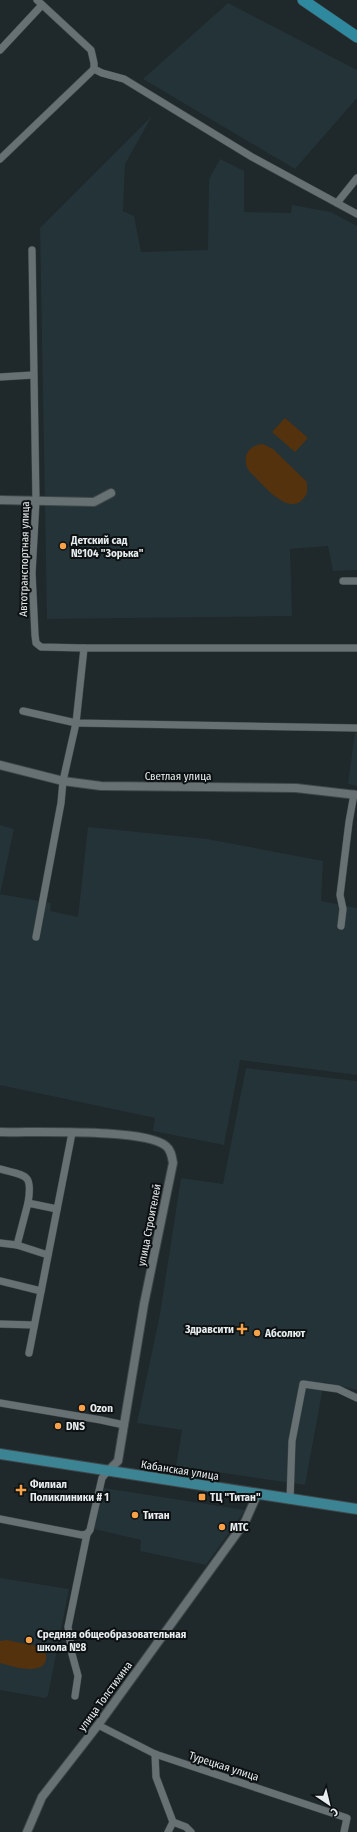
<svg xmlns="http://www.w3.org/2000/svg" width="357" height="1832" viewBox="0 0 357 1832" font-family="'Fira Sans Condensed',sans-serif">
<style>
.built{fill:#233338}
.green{fill:#54320d}
.lines{fill:none;stroke-linecap:round;stroke-linejoin:round}
.minor-casing{stroke:#3e4648;stroke-width:8}
.tertiary-casing{stroke:#3e4648;stroke-width:10}
.primary-casing{stroke:#3e4648;stroke-width:12}
.trunk-casing{stroke:#3e4648;stroke-width:12}
.minor{stroke:#677174;stroke-width:7}
.tertiary{stroke:#677174;stroke-width:8}
.primary{stroke:#3c8394;stroke-width:10}
.trunk{stroke:#2e899e;stroke-width:11}
.poi-dot{fill:#f7a248;stroke:#0c1011;stroke-width:1.5}
.labels{text-anchor:middle;stroke-width:4;stroke-linejoin:round;paint-order:stroke}
.poi-label{font-size:11px;font-weight:bold;fill:#e7edef;stroke:#0c1011;text-anchor:start}
.street-label{font-size:11px;fill:#e7edef;stroke:#0c1011}
</style>
<rect width="100%" height="100%" fill="#1f282b"/>
<g class="built">
<polygon points="228,3 357,70 357,98 295,169 143,79"/>
<polygon points="152,116 125,164 123,211 134,216 141,252 208,250 209,179 220,159 244,171 244,212 291,213 292,205 331,212 357,226 357,570 333,571 328,546 290,549 292,616 47,619 40,228"/>
<polygon points="355,732 357,733 357,786 348,784"/>
<polygon points="0,825 14,829 0,894 51,903 50,911 78,917 88,827 207,839 323,861 321,901 357,908 357,1075 240,1060 224,1145 153,1131 155,1118 0,1085"/>
<polygon points="246,1068 357,1081 357,1390 324,1382 305,1485 176,1466 182,1430 137,1423 160,1314 181,1178 223,1184"/>
<polygon points="104,1488 245,1510 206,1565 140,1551 141,1540 94,1529"/>
<polygon points="0,1578 69,1589 48,1695 45,1698 0,1690"/>
</g>
<g class="green">
<polygon points="285,418 308,438 295,452 272,432"/>
<path d="M263,444L273,449L307,482V493C292,523 263,484 249,471C241,458 248,445 263,444Z"/>
<path d="M7,1640L41,1647L46,1654C49,1678 14,1667 0,1663V1641Z"/>
</g>
<g class="lines">
<g class="minor-casing">
<g id="minor">
<polyline points="37,0 91,50 94,63 94,69"/>
<polyline points="0,50 42,5"/>
<polyline points="94,69 102,73 124,79 252,157 357,214"/>
<polyline points="0,159 94,69"/>
<polyline points="337,203 357,178"/>
<polyline points="32,250 36,501 32,573 35,635 36,643 41,647 84,648 357,648"/>
<polyline points="0,377 33,375"/>
<polyline points="343,581 357,581"/>
<polyline points="23,711 76,723 357,728"/>
<polyline points="341,926 343,909 340,895 349,822 354,794"/>
<polyline points="36,937 61,803 63,781 76,723 84,648"/>
<path d="M0,1169C26,1176 33,1173 28,1203"/>
<polyline points="0,1243 17,1245 48,1255"/>
<polyline points="17,1245 28,1203 57,1209"/>
<polyline points="0,1281 41,1291"/>
<polyline points="0,1324 34,1325"/>
<polyline points="29,1353 72,1133"/>
<polyline points="0,1403 101,1420 124,1425"/>
<polyline points="290,1500 292,1441 303,1384 338,1389 357,1398"/>
<polyline points="0,1519 82,1535 87,1534 90,1530 102,1478 108,1471"/>
<polyline points="75,1696 78,1676 72,1654 68,1627 87,1534"/>
<polyline points="98,1725 155,1754 347,1818 344,1832"/>
<polyline points="155,1754 156,1777 173,1822 186,1827 191,1832"/>
<polyline points="168,1832 173,1822"/>
</g>
</g>
<g class="tertiary-casing">
<g id="tertiary">
<polyline points="0,500 94,502 111,493"/>
<polyline points="0,765 63,781 101,786 296,788 357,795"/>
<path d="M0,1132C33,1133 144,1128 166,1146C171,1150 172,1157 173,1163L144,1304L118,1461L108,1471"/>
<polyline points="27,1832 42,1797 98,1725 245,1522 257,1495"/>
</g>
</g>
<g class="primary-casing">
<polyline id="primary" points="0,1454 357,1509"/>
</g>
<g class="trunk-casing">
<polyline id="trunk" points="303,0 357,37"/>
</g>
<use href="#minor" class="minor"/>
<use href="#tertiary" class="tertiary"/>
<use href="#primary" class="primary"/>
<use href="#trunk" class="trunk"/>
</g>
<g class="poi-dot">
<circle cx="63" cy="546" r="4"/>
<path d="M240 1323h4v4h4v4h-4v4h-4v-4h-4v-4h4z"/>
<circle cx="257" cy="1333" r="4"/>
<circle cx="82" cy="1408" r="4"/>
<circle cx="58" cy="1426" r="4"/>
<path d="M19 1484h4v4h4v4h-4v4h-4v-4h-4v-4h4z"/>
<rect x="198" y="1493" width="8" height="8" rx="2"/>
<circle cx="135" cy="1515" r="4"/>
<circle cx="222" cy="1527" r="4"/>
<circle cx="29" cy="1640" r="4"/>
</g>
<g class="labels">
<g class="poi-label">
<text x="71" y="544">Детский сад<tspan x="71" dy="13">№104 "Зорька"</tspan></text>
<text x="234" y="1333" text-anchor="end">Здравсити</text>
<text x="265" y="1337">Абсолют</text>
<text x="90" y="1412">Ozon</text>
<text x="66" y="1430">DNS</text>
<text x="30" y="1488">Филиал<tspan x="30" dy="13">Поликлиники # 1</tspan></text>
<text x="210" y="1501">ТЦ "Титан"</text>
<text x="143" y="1519">Титан</text>
<text x="230" y="1531">МТС</text>
<text x="37" y="1638">Средняя общеобразовательная<tspan x="37" dy="13">школа №8</tspan></text>
</g>
<g class="street-label">
<text transform="translate(24 559) rotate(-89)" y="4">Автотранспортная улица</text>
<text x="178" y="780">Светлая улица</text>
<text transform="translate(149 1225) rotate(-79)" y="4">улица Строителей</text>
<text transform="translate(180 1470) rotate(9)" y="4">Кабанская улица</text>
<text transform="translate(105 1696) rotate(-54)" y="4">улица Толстихина</text>
<text transform="translate(224 1766) rotate(18)" y="4">Турецкая улица</text>
</g>
</g>
<g transform="translate(329 1804) rotate(145)" stroke="#0c1011" stroke-width="3" paint-order="stroke">
<path d="M0-3L7 15L0 10L-7 15Z" fill="#e7edef"/>
<text y="-6" font-size="11" font-weight="bold" text-anchor="middle" fill="#e7edef">С</text>
</g>
</svg>
